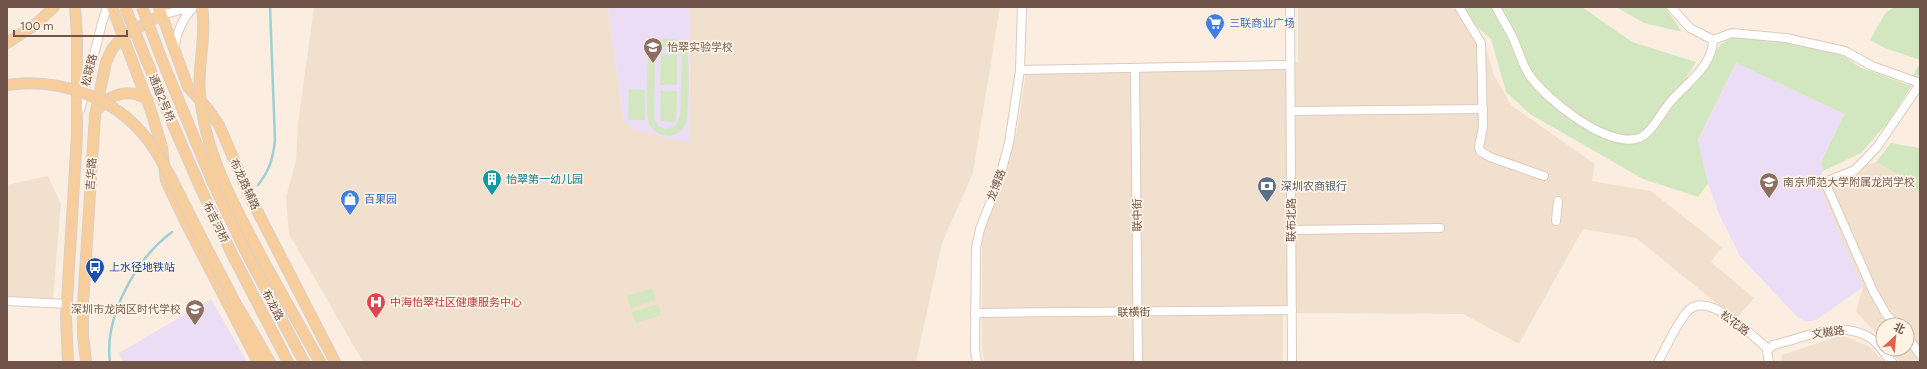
<svg xmlns="http://www.w3.org/2000/svg" width="1927" height="369" viewBox="0 0 1927 369" font-family="Figtree,'Noto Sans SC',sans-serif">
<style>
.residential{fill:#f2e0cf}
.education{fill:#ebddf6}
.green{fill:#d2e7c0;fill-rule:evenodd}
.lines{fill:none;stroke-linecap:round;stroke-linejoin:round}
.stream{stroke:#9dcfd4;stroke-width:2.5}
.minor-casing{stroke:#decabd;stroke-width:10}
.major-casing{stroke:#d7cfcc;stroke-width:12}
.minor{stroke:#fff;stroke-width:8}
.major{stroke:#f7ce9b;stroke-width:10}
.major-bridge-casing{stroke:#d7cfcc;stroke-width:12;stroke-linecap:butt}
.major-bridge{stroke:#f7ce9b;stroke-width:10}
.labels{text-anchor:middle;stroke-width:3.5;stroke-linejoin:round;paint-order:stroke}
.shop-label{font-size:11px;fill:#366cbe;stroke:#fef3e5;text-anchor:start}
.education-label{font-size:11px;fill:#785e54;stroke:#fef3e5;text-anchor:start}
.street-label{font-size:11px;fill:#705449;stroke:#fef3e5}
.culture-label{font-size:11px;fill:#0d838f;stroke:#fef3e5;text-anchor:start}
.service-label{font-size:11px;fill:#4e5e75;stroke:#fef3e5;text-anchor:start}
.transit-label{font-size:11px;fill:#164399;stroke:#fef3e5;text-anchor:start}
.health-label{font-size:11px;fill:#be3a42;stroke:#fef3e5;text-anchor:start}
</style>
<rect width="100%" height="100%" fill="#fbeee0"/>
<g class="residential">
<polygon points="314,7 608,7 623,120 689,142 690,7 1000,7 973,173 942,243 916,362 363,362 289,234 286,197 296,160 298,123"/>
<polygon points="1298,7 1452,7 1475,31 1487,51 1493,73 1511,105 1595,164 1592,181 1651,191 1722,247 1711,262 1754,298 1736,319 1636,238 1583,229 1519,344 1463,314 1283,313 1283,362 984,362 982,349 982,230 1011,153 1017,131 1027,65 1298,62"/>
<polygon points="1876,162 1909,181 1920,195 1920,362 1900,362 1889,349 1907,349 1907,325 1883,325 1883,342 1856,311 1863,287 1817,181"/>
<polygon points="48,176 61,204 53,298 7,297 7,185"/>
<polygon points="1842,335 1870,347 1884,362 1781,362 1782,355"/>
</g>
<g class="education">
<polygon points="608,7 690,7 689,143 637,131 623,120"/>
<polygon points="1736,63 1844,114 1821,161 1823,171 1817,181 1863,287 1816,320 1806,322 1796,316 1740,256 1719,214 1708,183 1698,141"/>
<polygon points="211,299 247,362 123,362 119,353"/>
</g>
<g class="green">
<polygon points="1455,7 1582,7 1632,42 1696,62 1677,92 1681,96 1721,44 1730,38 1744,37 1764,38 1806,46 1844,56 1859,67 1908,85 1920,63 1920,73 1889,121 1861,153 1823,171 1821,162 1844,114 1736,63 1698,140 1708,183 1698,197 1643,179 1530,114 1506,92 1491,39"/>
<polygon points="1616,7 1665,7 1682,32 1644,23"/>
<polygon points="1895,7 1920,7 1920,60 1885,48 1870,40 1886,12"/>
<path d="M666,38C675,39 682,41 686,49C690,57 689,114 686,122C684,130 676,136 668,136C661,136 654,132 650,126C645,118 646,57 651,48C655,42 660,40 666,38ZM671,45L680,51L682,59L680,116L676,126L665,129L658,126L654,119L655,58L660,48Z"/>
<polygon points="661,54 677,55 677,85 660,85"/>
<polygon points="629,89 645,90 645,120 628,120"/>
<polygon points="661,91 677,91 676,122 660,121"/>
<polygon points="1891,143 1920,148 1920,195 1909,181 1876,162"/>
<polygon points="652,288 656,300 631,308 627,296"/>
<polygon points="658,304 661,315 636,323 632,312"/>
</g>
<g class="lines">
<g class="stream">
<path d="M258,185C270,170 273,158 275,140L270,7"/>
<path d="M110,362C104,316 136,259 172,232"/>
</g>
<g class="minor-casing">
<g id="minor">
<polyline points="1290,7 1292,362"/>
<polyline points="1459,7 1481,43 1483,127 1479,147 1480,151 1490,157 1544,176"/>
<path d="M1496,7C1501,17 1507,26 1512,36C1518,48 1521,61 1528,73C1544,98 1607,149 1639,138C1652,133 1663,109 1673,99C1688,82 1713,65 1713,40"/>
<polyline points="1671,7 1690,28 1713,40 1732,33 1786,38 1845,51 1872,66 1920,83"/>
<polyline points="161,15 192,7"/>
<path d="M175,50C175,35 183,17 194,7"/>
<polyline points="1135,68 1138,362"/>
<polyline points="1020,70 1290,65"/>
<polyline points="80,110 102,23 107,7"/>
<polyline points="1291,111 1483,109"/>
<polyline points="1556,221 1558,201"/>
<polyline points="1291,230 1440,228"/>
<polyline points="7,301 67,304"/>
<polyline points="975,313 1292,310"/>
<polyline points="1896,325 1886,314 1873,291 1825,182 1855,170 1877,147 1920,84"/>
<polyline points="1907,337 1920,354"/>
<polyline points="977,362 975,350 976,248 980,229 999,180 1009,143 1020,70 1022,7"/>
<path d="M1658,362C1667,346 1675,327 1686,313C1706,287 1751,335 1768,349"/>
<path d="M1769,362L1767,351L1773,345C1806,338 1836,319 1869,337C1878,342 1885,355 1892,362"/>
</g>
</g>
<g class="major-casing">
<g id="major">
<polyline points="112,7 151,111 162,147 166,181 185,221 258,362"/>
<polyline points="159,7 188,87 207,108 219,125 250,197 335,362"/>
<polyline points="7,43 35,25 54,7"/>
<path d="M99,108C110,93 132,88 148,100"/>
<polyline points="213,183 244,248 304,362"/>
<polyline points="201,189 232,254 288,362"/>
<polyline points="265,264 320,362"/>
<polyline points="236,304 270,362"/>
<polyline points="68,362 66,317 77,135 77,35 75,7"/>
<polyline points="86,362 83,336 83,304 95,115 106,62 112,49 123,36 161,15"/>
</g>
</g>
<use href="#minor" class="minor"/>
<use href="#major" class="major"/>
<g class="major-bridge-casing">
<g id="major-bridge">
<polyline points="125,7 167,111 201,189"/>
<polyline points="142,7 162,60 213,183"/>
<path d="M202,7C207,36 197,66 200,95C205,156 237,210 265,264"/>
<path d="M7,85C59,77 115,97 148,140C166,164 177,191 191,217C205,246 221,275 236,304"/>
</g>
</g>
<use href="#major-bridge" class="major-bridge"/>
</g>
<defs>
<g id="supermarket-pin" transform="scale(1)"><path d="M0 17L-7.5 6A9.5 9.5 0 1 1 7.5 6Z" fill="#3f7fe0" stroke="#fef3e5"/><path d="M-6-5.5h2.5l.6 2H6L4.5 2H-2.5L-4.4-4H-6ZM-1.5 3.2a1.3 1.3 0 1 0 .1 0ZM3 3.2a1.3 1.3 0 1 0 .1 0Z" fill="#fff"/></g>
<g id="school-pin" transform="scale(1)"><path d="M0 17L-7.5 6A9.5 9.5 0 1 1 7.5 6Z" fill="#8d6e63" stroke="#fef3e5"/><path d="M0-5L7-2L0 1L-7-2ZM-4 1L0 2.5L4 1V4Q0 6-4 4Z" fill="#fff"/></g>
<g id="building-pin" transform="scale(1)"><path d="M0 17L-7.5 6A9.5 9.5 0 1 1 7.5 6Z" fill="#0f9aa8" stroke="#fef3e5"/><path d="M-4-6H4V6H1V3H-1V6H-4ZM-2.5-4.3h1.7v1.8h-1.7ZM.8-4.3h1.7v1.8H.8ZM-2.5-1h1.7V.8h-1.7ZM.8-1h1.7V.8H.8Z" fill="#fff"/></g>
<g id="bank-pin" transform="scale(1)"><path d="M0 17L-7.5 6A9.5 9.5 0 1 1 7.5 6Z" fill="#5c6f8a" stroke="#fef3e5"/><path d="M-6-4H6V4H-6ZM0-2.3a2.3 2.3 0 1 0 0 4.6a2.3 2.3 0 1 0 0-4.6Z" fill="#fff"/></g>
<g id="shop-pin" transform="scale(1)"><path d="M0 17L-7.5 6A9.5 9.5 0 1 1 7.5 6Z" fill="#3f7fe0" stroke="#fef3e5"/><path d="M-5-2.5h2.3a2.7 3.5 0 0 1 5.4 0H5L5.5 6h-11ZM-1.5-2.5h3a1.5 2.3 0 0 0-3 0Z" fill="#fff"/></g>
<g id="bus-pin" transform="scale(1)"><path d="M0 17L-7.5 6A9.5 9.5 0 1 1 7.5 6Z" fill="#1a4fb4" stroke="#fef3e5"/><path d="M-5-6H5V4H4V6H2V4H-2V6H-4V4H-5ZM-3.5-4V0h7V-4ZM-3.5 1.2v1.5H-2V1.2ZM2 1.2v1.5H3.5V1.2Z" fill="#fff"/></g>
<g id="hospital-pin" transform="scale(1)"><path d="M0 17L-7.5 6A9.5 9.5 0 1 1 7.5 6Z" fill="#e0444e" stroke="#fef3e5"/><path d="M-5-5h3v3.5h4V-5h3V5h-3V1.5h-4V5h-3Z" fill="#fff"/></g>
</defs>
<g fill-rule="evenodd">
<use href="#supermarket-pin" x="1215" y="23"/>
<use href="#school-pin" x="653" y="47"/>
<use href="#building-pin" x="492" y="179"/>
<use href="#school-pin" x="1769" y="182"/>
<use href="#bank-pin" x="1267" y="186"/>
<use href="#shop-pin" x="350" y="199"/>
<use href="#bus-pin" x="95" y="267"/>
<use href="#hospital-pin" x="376" y="302"/>
<use href="#school-pin" x="195" y="309"/>
</g>
<g class="labels">
<g class="shop-label">
<text x="1229" y="27">三联商业广场</text>
<text x="364" y="203">百果园</text>
</g>
<g class="education-label">
<text x="667" y="51">怡翠实验学校</text>
<text x="1783" y="186">南京师范大学附属龙岗学校</text>
<text x="181" y="313" text-anchor="end">深圳市龙岗区时代学校</text>
</g>
<g class="street-label">
<text transform="translate(89 70) rotate(-76)" y="4">松联路</text>
<text transform="translate(162 98) rotate(68)" y="4">通道2号桥</text>
<text transform="translate(91 174) rotate(-86)" y="4">吉华路</text>
<text transform="translate(245 184) rotate(65)" y="4">布龙路辅路</text>
<text transform="translate(996 185) rotate(-70)" y="4">龙博路</text>
<text transform="translate(1137 215) rotate(-91)" y="4">联中街</text>
<text transform="translate(1291 220) rotate(-90)" y="4">联布北路</text>
<text transform="translate(216 222) rotate(64)" y="4">布吉河桥</text>
<text transform="translate(273 305) rotate(62)" y="4">布龙路</text>
<text transform="translate(1134 312) rotate(-1)" y="4">联横街</text>
<text transform="translate(1735 323) rotate(37)" y="4">松花路</text>
<text transform="translate(1828 332) rotate(-8)" y="4">文樾路</text>
</g>
<g class="culture-label">
<text x="506" y="183">怡翠第一幼儿园</text>
</g>
<g class="service-label">
<text x="1281" y="190">深圳农商银行</text>
</g>
<g class="transit-label">
<text x="109" y="271">上水径地铁站</text>
</g>
<g class="health-label">
<text x="390" y="306">中海怡翠社区健康服务中心</text>
</g>
</g>
<rect width="1927" height="369" fill="none" stroke="#705449" stroke-width="16"/>
<g transform="translate(1895 337) rotate(26)"><circle r="19" fill="#fef3e5" stroke="#c5b3a7"/>
<path d="M0-3L7 15L0 10L-7 15Z" fill="#df614a"/>
<text y="-6" font-size="11" font-weight="bold" text-anchor="middle" fill="#705449">北</text>
</g>
<path d="M14 30v6h113v-6" fill="none" stroke="#705449" stroke-width="2"/>
<text x="20" y="30" font-size="12" fill="#705449" stroke="#fef3e5" stroke-width="3" paint-order="stroke">100 m</text>
</svg>
